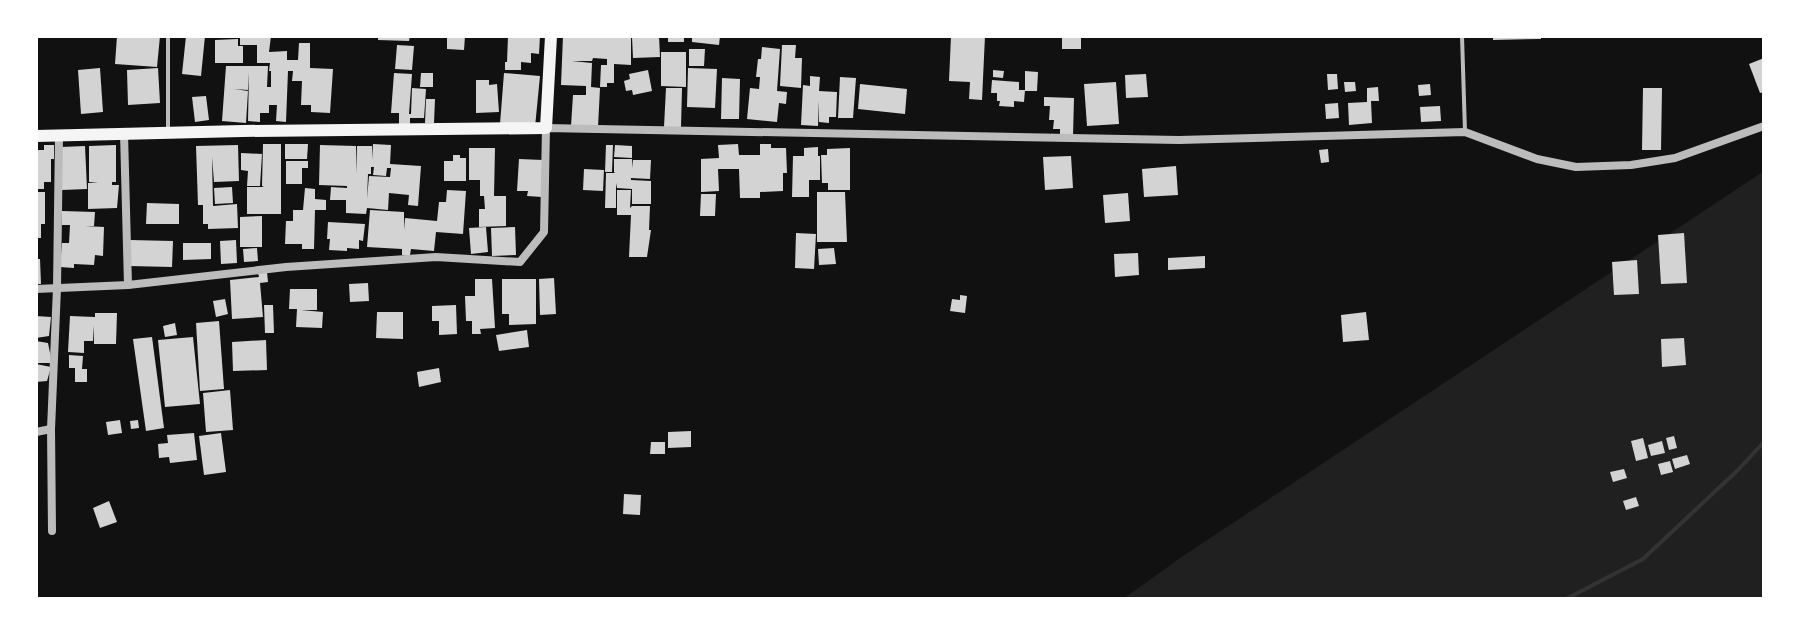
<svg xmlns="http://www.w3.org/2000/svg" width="1800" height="635" viewBox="0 0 1800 635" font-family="Ubuntu,sans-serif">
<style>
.green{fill:#202020}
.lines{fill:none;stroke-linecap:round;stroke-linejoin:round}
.stream{stroke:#333;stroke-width:4}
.building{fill:#d3d3d3;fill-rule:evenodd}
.service{stroke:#bcbcbc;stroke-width:4}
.minor{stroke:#bcbcbc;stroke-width:8}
.secondary{stroke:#f5f5f5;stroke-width:12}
</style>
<rect width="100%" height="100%" fill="#111"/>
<polygon class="green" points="1764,171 1764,599 1123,599 1183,556"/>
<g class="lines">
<polyline class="stream" points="1566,599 1643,559 1738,470 1764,442"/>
</g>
<g class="building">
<polygon points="117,36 160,36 157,67 115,64"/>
<polygon points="186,36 205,36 201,76 182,74"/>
<polygon points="240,36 271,36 269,52 287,51 287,60 298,60 299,43 310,43 310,68 333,69 330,113 311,112 311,105 301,105 302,81 292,81 293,71 288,71 286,122 276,121 277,105 269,105 269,113 260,113 260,122 248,121 249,72 248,90 234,89 248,91 246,123 222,121 226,66 268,66 267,87 271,87 271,71 269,71 270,63 257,63 257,45 240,45"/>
<polygon points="378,36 410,36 409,41 378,40"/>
<polygon points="447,36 465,36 464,50 447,49"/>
<polygon points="508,36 540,36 539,54 531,53 531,63 521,62 521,70 505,70 505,62 507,62"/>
<polygon points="563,36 614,36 614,38 631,38 631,65 614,64 614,83 607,83 607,87 600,87 601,65 607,65 607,59 593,58 592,61 572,61 592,63 591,87 600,88 598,127 571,126 573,95 586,95 586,86 561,85"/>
<polygon points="659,36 660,57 633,58 632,37"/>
<rect x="668" y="36" width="16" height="6"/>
<polygon points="692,36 720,36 719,45 692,42"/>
<polygon points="951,36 985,36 982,100 969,99 970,82 949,81"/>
<rect x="1062" y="36" width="19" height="13"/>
<polygon points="1493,36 1541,36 1541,39 1493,40"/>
<polygon points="238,39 238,46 243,46 243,63 215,63 215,40"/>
<polygon points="397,45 414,46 412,70 395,69"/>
<polygon points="782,45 796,45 795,58 802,58 801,88 780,86"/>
<polygon points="762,47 780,49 777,91 787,92 786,104 779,103 777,122 747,119 750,88 759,89 760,77 756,77 758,59 761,59"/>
<polygon points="689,49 705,49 704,66 689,66"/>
<polygon points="661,52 686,52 686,87 661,86"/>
<polygon points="1764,58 1764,92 1760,93 1749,64"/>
<polygon points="100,68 103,112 81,114 78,70"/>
<polygon points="158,68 160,103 128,105 127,70"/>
<polygon points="688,68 717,69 715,108 687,107"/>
<polygon points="648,70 652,91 633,95 632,90 626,91 624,81 630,79 629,74"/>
<polygon points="993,70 1004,71 1003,78 993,77"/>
<polygon points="1025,71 1038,72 1037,91 1025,91"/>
<polygon points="394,73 412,74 409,114 411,114 412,88 426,89 424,118 410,118 410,125 399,124 399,113 391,113"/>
<polygon points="421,73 433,73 433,87 420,87"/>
<polygon points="504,73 540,76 535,127 500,124"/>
<polygon points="1146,74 1148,97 1126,98 1125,75"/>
<polygon points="1327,74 1337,74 1338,89 1328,90"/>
<polygon points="810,76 820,77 819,91 837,92 836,117 829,117 829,123 819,122 819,100 818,126 801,125 803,85 810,86"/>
<polygon points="840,77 856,78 853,118 838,118"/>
<polygon points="722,78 740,79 739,119 721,119"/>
<polygon points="476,80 489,80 489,85 497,84 499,112 476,113"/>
<polygon points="992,80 1019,82 1019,90 1025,90 1024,102 1014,101 1014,107 999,106 1000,101 997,101 997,93 991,93"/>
<polygon points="1116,82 1119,124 1087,126 1084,84"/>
<polygon points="1344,82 1355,82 1356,91 1345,92"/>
<polygon points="860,84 907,89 905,114 858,109"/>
<polygon points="1430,84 1431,95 1419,96 1418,85"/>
<polygon points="1378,87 1379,101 1371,101 1372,123 1349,125 1348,103 1367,102 1367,88"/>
<polygon points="666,88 682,88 681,127 664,127"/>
<polygon points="1643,88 1662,88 1661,150 1642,150"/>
<polygon points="206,96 209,120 195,122 192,97"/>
<polygon points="1044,97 1074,98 1073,136 1060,135 1060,129 1053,129 1054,120 1049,120 1050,106 1044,106"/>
<polygon points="426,99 435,99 434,123 425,123"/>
<polygon points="1338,103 1339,118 1326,119 1325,104"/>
<polygon points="1440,106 1441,121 1421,122 1420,107"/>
<polygon points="263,144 281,144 281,214 247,214 247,187 264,187 262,186"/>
<polygon points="285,144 308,144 307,159 285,159"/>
<path d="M373,144L391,145L390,164L421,166L418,206L408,205L409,195L389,193L388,210L367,208L366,214L346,213V200H330L331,187L347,188V186L319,185L320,145L356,146V174L357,146H372V160ZM371,167H374L373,175L386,176L387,168H391L390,177L369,176L367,199L368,174H371Z"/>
<polygon points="738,144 739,155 760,155 760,144 771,144 771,148 786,148 787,173 783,173 783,191 760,192 760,198 740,198 739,169 718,169 719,191 701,192 701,159 719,158 718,145"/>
<polygon points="44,145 54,145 54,159 51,159 51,182 44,182 44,189 36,189 36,150 44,150"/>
<polygon points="116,145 116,182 112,182 112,185 119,185 117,208 88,209 88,183 98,183 89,182 89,146"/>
<polygon points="238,145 239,181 214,182 212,157 213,206 237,204 238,228 208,229 208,224 203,224 203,205 198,205 196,146"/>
<polygon points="606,145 613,145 612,172 605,172"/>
<polygon points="615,145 632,146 632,158 614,157"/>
<polygon points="85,146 87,189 62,190 61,147"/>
<polygon points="818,147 818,156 820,156 820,180 809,180 809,197 792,197 793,156 804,156 804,148"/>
<polygon points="469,148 495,148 494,196 506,196 506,226 479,227 479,209 485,209 484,196 480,196 480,180 469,180"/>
<polygon points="850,148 850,190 828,190 828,183 822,183 821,155 827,155 827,149"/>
<polygon points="1328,149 1329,162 1321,163 1319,150"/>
<polygon points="241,153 262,154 260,186 247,186 248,171 241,170"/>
<polygon points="453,155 460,155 460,158 466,158 466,181 444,181 444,161 453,161"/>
<polygon points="1071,156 1073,188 1045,190 1043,157"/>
<polygon points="519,159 543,160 542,197 527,196 528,191 517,191"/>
<polygon points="614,159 632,159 633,168 633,160 651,160 650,179 631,178 631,180 651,181 651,204 632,204 632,189 617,188 616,183 616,208 605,208 606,173 615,173 614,172"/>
<polygon points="286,161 308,161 308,168 302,168 302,184 286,184"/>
<polygon points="1176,166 1178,195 1144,197 1142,169"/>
<polygon points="584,169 604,170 603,191 583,190"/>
<polygon points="232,187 233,203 215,204 214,188"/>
<polygon points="305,188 315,189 315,199 326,200 326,210 315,210 314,249 302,249 302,244 285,244 286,221 293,221 293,210 303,210"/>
<polygon points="447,190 466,191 463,234 436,232 434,251 411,249 410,255 402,255 402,249 367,247 370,210 404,212 404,230 405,218 437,221 439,202 446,202"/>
<polygon points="617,190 631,190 630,208 632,206 650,206 649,230 651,230 647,257 629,257 631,215 617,215"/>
<polygon points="36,192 45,192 45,224 41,224 41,238 36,238"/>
<polygon points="817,192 845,192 847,242 817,242"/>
<polygon points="1128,193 1130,221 1105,223 1103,195"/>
<polygon points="701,194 716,194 715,216 700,216"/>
<polygon points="147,203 179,204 179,224 146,224"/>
<polygon points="62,211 95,212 94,226 85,226 104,227 103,256 95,255 94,265 74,264 74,268 60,267 62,243 69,243 70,225 62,225"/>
<polygon points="262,216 262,247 240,247 240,217"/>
<polygon points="328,222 365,224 363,241 359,240 359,249 347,248 347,251 329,250 330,239 327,239"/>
<polygon points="486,227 488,252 471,254 469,228"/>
<polygon points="515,227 516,255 492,256 491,228"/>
<polygon points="796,233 816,234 814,269 795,268"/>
<polygon points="1684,233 1687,283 1661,284 1658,235"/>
<polygon points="130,240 173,241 172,267 129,266"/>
<polygon points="236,240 237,263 221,264 220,241"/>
<polygon points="183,243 211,243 211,259 183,260"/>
<polygon points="257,248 258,261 244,262 243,249"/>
<polygon points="834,248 836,264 819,265 818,249"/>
<polygon points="1138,253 1139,275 1115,277 1114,254"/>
<polygon points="1205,256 1205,268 1168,270 1168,258"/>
<polygon points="36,259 40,259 41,284 36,284"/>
<polygon points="1637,260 1639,294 1614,295 1612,262"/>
<polygon points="267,272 268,282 260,283 263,317 232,319 230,280 259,277 258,273"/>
<polygon points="554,278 556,314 540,315 539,279"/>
<polygon points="475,279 492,279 495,328 480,329 481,334 472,334 472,321 466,321 465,296 475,296"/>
<polygon points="502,279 536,279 536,324 509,325 509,314 502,314"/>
<polygon points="368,283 369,301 350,302 349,284"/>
<polygon points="290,289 317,289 317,310 301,310 323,312 322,328 296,327 297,309 289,309"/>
<polygon points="960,295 967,296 965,313 950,311 952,299 960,300"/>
<polygon points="225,299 228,314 216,317 213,301"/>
<polygon points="264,305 273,305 274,333 265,333"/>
<polygon points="456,305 457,334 439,335 439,321 432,321 432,306"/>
<polygon points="377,312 403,312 403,339 376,338"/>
<polygon points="1366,312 1369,340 1343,342 1341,315"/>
<polygon points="95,313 117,313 116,344 94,344 94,325 93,341 84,341 84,353 68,352 70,316 95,317"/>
<polygon points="36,316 51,317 49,336 36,338"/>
<polygon points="219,321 224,389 200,391 196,323"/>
<polygon points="175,323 177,335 165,337 163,326"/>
<polygon points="527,330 529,347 499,351 496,335"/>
<polygon points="152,337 164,428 146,431 133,339"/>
<polygon points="193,337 200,404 165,407 158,340"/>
<polygon points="1684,338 1686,365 1662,367 1661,339"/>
<polygon points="266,340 267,370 233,371 232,342"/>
<polygon points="36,341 48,343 52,363 36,363"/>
<polygon points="69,355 83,356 82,369 87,369 87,382 75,382 75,368 69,368"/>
<polygon points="36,364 51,367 47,381 36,382"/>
<polygon points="439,368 441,382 419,387 417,372"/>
<polygon points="230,390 233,430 206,432 203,393"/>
<polygon points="120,420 122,433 108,435 106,422"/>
<polygon points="138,420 139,428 131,429 130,421"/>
<polygon points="691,431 691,447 668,448 668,432"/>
<polygon points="194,433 197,460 170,463 169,457 159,458 158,444 168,443 167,435"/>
<polygon points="221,433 226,472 204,475 199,436"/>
<polygon points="1674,436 1677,448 1669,450 1666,438"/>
<polygon points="1643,438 1648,458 1636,461 1631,441"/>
<polygon points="1662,441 1665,453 1651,456 1648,445"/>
<polygon points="651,442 665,442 665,454 650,454"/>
<polygon points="1687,455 1690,464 1675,469 1672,459"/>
<polygon points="1670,461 1673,472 1661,475 1658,464"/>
<polygon points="1624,469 1627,478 1613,482 1610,472"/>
<polygon points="624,494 641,495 640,515 623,514"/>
<polygon points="1636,497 1639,506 1626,510 1623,501"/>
<polygon points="109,501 117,522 100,528 93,508"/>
</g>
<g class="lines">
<g class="service">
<polyline points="168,36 168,130"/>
<polyline points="1462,36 1465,132"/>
</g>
<g class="minor">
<polyline points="124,133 128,285"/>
<polyline points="36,289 128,285 286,267 436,257 520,262 544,232 546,128 1179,140 1465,132 1537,159 1576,167 1631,165 1675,158 1764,126"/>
<polyline points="36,432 51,429"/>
<polyline points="52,531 51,429 57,288 59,136"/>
</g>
<polyline class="secondary" points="36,136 242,131 546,128 551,36"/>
</g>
<rect width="1800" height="635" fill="none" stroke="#ffffff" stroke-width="76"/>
</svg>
